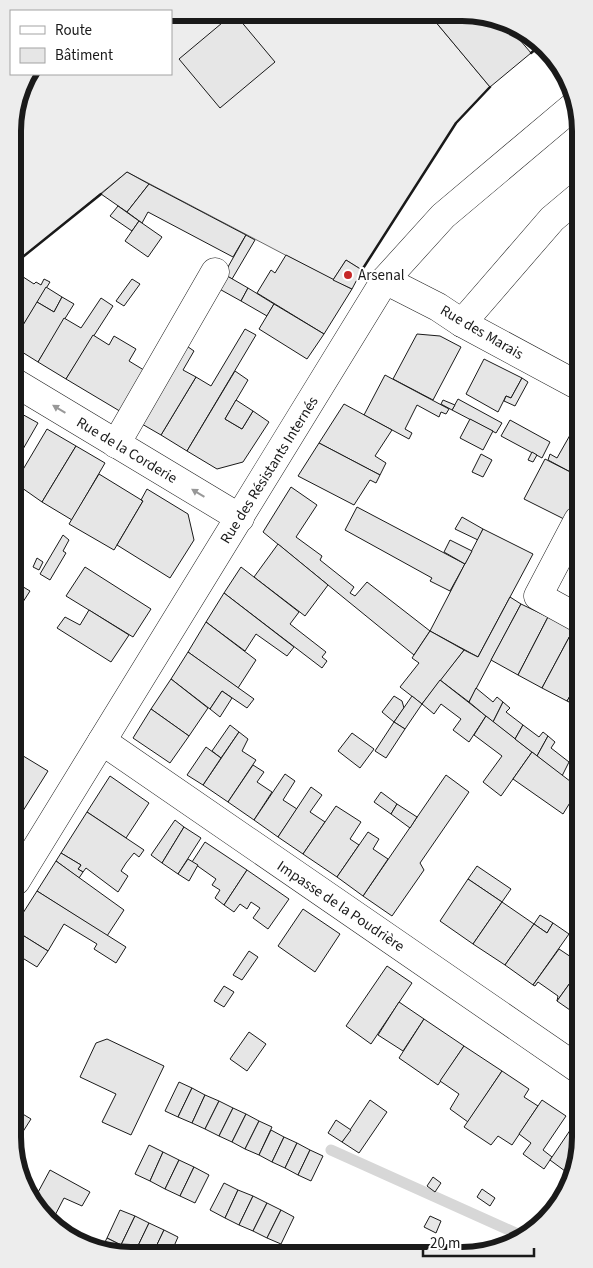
<svg xmlns="http://www.w3.org/2000/svg" width="593" height="1268" viewBox="0 0 593 1268" font-family="'Source Sans 3',sans-serif">
<style>
.built{fill:#ededed;stroke:#6a6a6a}
.lines{fill:none;stroke-linecap:round;stroke-linejoin:round}
.stream{stroke:#d7d7d7;stroke-width:11}
.building{fill:#e6e6e6;stroke:#1a1a1a}
.minor-casing{stroke:#1a1a1a;stroke-width:29}
.minor{stroke:#fff;stroke-width:28}
.wall{stroke:#1a1a1a;stroke-width:2.5}
.oneway{fill:#989898}
.poi-dot{fill:#c62828;stroke:#fff;stroke-width:2}
.labels{text-anchor:middle;stroke-width:4;stroke-linejoin:round;paint-order:stroke}
.poi-label{font-size:15px;fill:#1a1a1a;stroke:#fff;text-anchor:start}
.street-label{font-size:15px;fill:#1a1a1a;stroke:#fff}
.rim{fill:none;stroke:#1a1a1a;stroke-width:6}
</style>
<rect width="100%" height="100%" fill="#fff"/>
<polygon class="built" points="171,13 429,14 490,87 456,123 362,270 346,260 333,280 127,172 14,264 13,116 25,79 29,74 171,74"/>
<g class="lines">
<polyline class="stream" points="331,1150 518,1234"/>
</g>
<g class="building">
<polygon points="234,13 275,62 220,108 179,59"/>
<polygon points="429,14 485,15 508,26 531,53 490,87"/>
<polygon points="127,172 149,184 127,212 101,194"/>
<polygon points="149,184 246,235 233,257 148,212 142,223 127,212"/>
<polygon points="118,206 139,221 132,231 110,216"/>
<polygon points="139,221 162,237 148,257 125,241"/>
<polygon points="246,235 255,240 232,279 224,274"/>
<polygon points="286,255 352,289 324,334 257,293 271,270 275,273"/>
<polygon points="346,260 362,270 352,289 333,280"/>
<polygon points="14,271 34,284 36,282 41,285 44,279 50,282 14,340"/>
<polygon points="222,273 248,288 241,301 214,286"/>
<polygon points="132,279 140,284 124,306 116,301"/>
<polygon points="46,287 62,297 54,312 37,302"/>
<polygon points="248,288 274,304 267,316 241,301"/>
<polygon points="62,297 74,304 38,362 14,347 14,340 37,302 54,312"/>
<polygon points="101,298 113,306 66,379 38,362 64,318 81,328"/>
<polygon points="274,304 324,334 307,359 259,329"/>
<polygon points="245,329 256,335 187,451 161,435 196,377 211,386"/>
<polygon points="417,334 440,336 461,347 433,400 393,379"/>
<polygon points="93,335 109,345 114,336 136,349 129,361 152,375 128,416 66,379"/>
<polygon points="181,342 194,351 183,370 196,377 161,435 135,420"/>
<polygon points="484,359 522,378 511,398 506,396 498,412 466,394"/>
<polygon points="235,371 248,380 225,419 242,429 253,411 269,422 243,462 217,469 187,451"/>
<polygon points="385,375 449,409 446,414 441,412 439,417 417,405 405,429 412,433 409,439 364,415"/>
<polygon points="522,378 528,382 515,406 504,401 506,396 511,398"/>
<polygon points="458,399 502,423 496,433 452,410"/>
<polygon points="236,400 253,411 242,429 225,419"/>
<polygon points="443,400 455,405 452,410 441,404"/>
<polygon points="344,404 392,430 375,456 386,463 380,475 319,443"/>
<polygon points="20,413 38,423 15,463 14,422"/>
<polygon points="470,419 493,431 483,450 460,438"/>
<polygon points="510,420 550,442 542,458 501,436"/>
<polygon points="578,421 578,476 548,460 550,454 557,458"/>
<polygon points="47,429 76,446 42,502 15,483"/>
<polygon points="319,443 380,475 376,483 370,480 354,505 298,476"/>
<polygon points="76,446 105,463 72,520 42,502"/>
<polygon points="532,452 537,455 533,462 528,460"/>
<polygon points="481,454 492,460 483,477 472,472"/>
<polygon points="545,459 578,476 578,498 566,520 524,499"/>
<polygon points="99,474 143,501 114,550 69,524"/>
<polygon points="291,487 317,505 296,537 322,556 320,560 354,587 350,593 355,596 367,582 430,631 414,655 263,532"/>
<polygon points="147,489 188,514 194,540 170,578 117,545 143,501 141,500"/>
<polygon points="357,507 465,564 450,591 430,581 432,578 345,530"/>
<polygon points="462,517 483,529 478,540 455,529"/>
<polygon points="483,529 533,554 478,657 430,631"/>
<polygon points="63,535 69,540 63,551 66,553 50,580 40,574"/>
<polygon points="450,540 472,551 465,564 444,552"/>
<polygon points="278,544 328,585 305,616 254,577"/>
<polygon points="37,558 43,562 39,570 33,567"/>
<polygon points="85,567 151,609 133,637 66,596"/>
<polygon points="241,567 299,612 290,624 326,652 322,657 327,661 322,668 224,593"/>
<polygon points="15,582 30,591 21,605 15,601"/>
<polygon points="224,593 294,647 287,656 256,634 245,651 206,622"/>
<polygon points="510,597 521,604 469,702 440,680 464,650 478,657"/>
<polygon points="521,604 548,617 518,675 491,660"/>
<polygon points="89,610 129,635 111,662 57,628 65,617 80,625"/>
<polygon points="548,617 573,630 542,688 518,675"/>
<polygon points="206,622 256,660 238,688 188,652"/>
<polygon points="573,630 578,633 579,681 567,701 542,688"/>
<polygon points="430,631 464,650 422,704 400,687 419,663 412,658"/>
<polygon points="188,652 254,699 247,708 222,691 210,709 171,679"/>
<polygon points="171,679 208,708 189,736 151,709"/>
<polygon points="440,680 486,716 469,742 453,730 461,719 441,704 434,714 422,704"/>
<polygon points="579,681 579,707 567,701"/>
<polygon points="476,688 493,702 497,697 503,702 493,722 469,702"/>
<polygon points="222,691 232,698 220,717 210,709"/>
<polygon points="394,696 402,701 404,708 394,722 382,712"/>
<polygon points="412,696 422,704 405,729 394,722"/>
<polygon points="503,702 510,708 506,712 523,725 515,739 493,722"/>
<polygon points="151,709 189,736 170,763 133,738"/>
<polygon points="486,716 532,752 501,796 483,782 502,756 474,735"/>
<polygon points="394,722 405,729 386,758 375,751"/>
<polygon points="230,725 239,732 221,758 212,751"/>
<polygon points="523,725 539,737 543,732 548,736 537,756 515,739"/>
<polygon points="239,732 248,739 242,751 256,760 228,802 203,785"/>
<polygon points="352,733 374,749 360,768 338,751"/>
<polygon points="548,736 555,742 551,748 569,762 562,776 537,756"/>
<polygon points="206,747 221,758 203,785 187,775"/>
<polygon points="15,751 48,771 16,822"/>
<polygon points="532,752 579,788 563,814 513,779"/>
<polygon points="253,765 264,772 257,782 272,792 254,820 228,802"/>
<polygon points="285,774 295,781 283,800 297,809 278,837 254,820"/>
<polygon points="446,775 469,792 420,863 424,870 392,916 363,896"/>
<polygon points="110,776 149,803 126,838 87,812"/>
<polygon points="311,787 322,795 310,812 325,822 303,854 278,837"/>
<polygon points="381,792 397,804 391,814 374,802"/>
<polygon points="575,797 579,800 579,808 571,803"/>
<polygon points="397,804 417,817 410,828 391,814"/>
<polygon points="336,806 361,822 350,839 359,845 337,877 303,854"/>
<polygon points="87,812 144,850 139,857 134,853 126,863 121,871 128,876 118,892 86,868 83,872 78,869 81,865 61,853"/>
<polygon points="175,820 184,827 162,863 151,855"/>
<polygon points="184,827 201,838 178,874 162,863"/>
<polygon points="368,832 379,839 373,849 388,859 363,896 337,877"/>
<polygon points="205,842 247,870 224,905 215,898 220,890 212,885 216,879 192,862"/>
<polygon points="61,853 81,865 78,869 83,872 79,878 56,861"/>
<polygon points="188,859 198,865 189,881 178,874"/>
<polygon points="579,859 579,878 570,872"/>
<polygon points="56,861 124,910 107,936 37,891"/>
<polygon points="477,866 511,889 502,902 468,879"/>
<polygon points="247,870 289,899 268,929 253,918 260,908 251,902 247,909 240,904 234,912 224,905"/>
<polygon points="468,879 502,902 473,944 440,921"/>
<polygon points="37,891 126,947 116,963 94,949 97,944 64,924 48,951 16,931 16,924"/>
<polygon points="502,902 534,924 505,965 473,944"/>
<polygon points="303,909 340,934 315,972 278,946"/>
<polygon points="540,915 553,923 547,933 534,924"/>
<polygon points="553,923 569,934 533,985 505,965 534,924 547,933"/>
<polygon points="16,931 48,951 37,967 16,954"/>
<polygon points="559,949 580,963 580,969 557,1001 558,996 538,982 535,986 533,985"/>
<polygon points="249,951 258,957 242,980 233,975"/>
<polygon points="387,966 412,983 371,1044 346,1026"/>
<polygon points="580,969 580,1017 557,1001"/>
<polygon points="224,986 234,992 224,1007 214,1001"/>
<polygon points="399,1002 424,1019 403,1051 378,1035"/>
<polygon points="424,1019 464,1046 438,1085 399,1058"/>
<polygon points="249,1032 266,1044 247,1071 230,1059"/>
<polygon points="107,1039 164,1066 131,1135 102,1122 116,1094 80,1077 96,1043"/>
<polygon points="464,1046 502,1071 468,1122 450,1109 459,1094 440,1081"/>
<polygon points="502,1071 529,1089 524,1097 538,1106 512,1145 498,1136 491,1145 464,1127"/>
<polygon points="179,1082 192,1088 178,1117 165,1111"/>
<polygon points="192,1088 205,1095 192,1123 178,1117"/>
<polygon points="205,1095 219,1101 205,1129 192,1123"/>
<polygon points="370,1100 387,1112 359,1153 342,1142"/>
<polygon points="542,1100 566,1116 543,1150 552,1157 544,1169 523,1154 531,1143 519,1134"/>
<polygon points="219,1101 233,1108 219,1136 205,1129"/>
<polygon points="233,1108 246,1114 232,1142 219,1136"/>
<polygon points="16,1110 31,1119 17,1141"/>
<polygon points="246,1114 259,1121 245,1149 232,1142"/>
<polygon points="336,1120 351,1130 342,1142 328,1133"/>
<polygon points="577,1120 580,1122 580,1145 569,1174 550,1160"/>
<polygon points="259,1121 272,1127 259,1155 245,1149"/>
<polygon points="271,1130 284,1137 272,1162 259,1155"/>
<polygon points="284,1137 297,1143 285,1168 272,1162"/>
<polygon points="297,1143 310,1150 298,1175 285,1168"/>
<polygon points="149,1145 163,1152 150,1181 135,1174"/>
<polygon points="310,1150 323,1156 311,1181 298,1175"/>
<polygon points="163,1152 179,1160 165,1189 150,1181"/>
<polygon points="179,1160 194,1167 180,1196 165,1189"/>
<polygon points="194,1167 209,1175 195,1203 180,1196"/>
<polygon points="50,1170 90,1192 82,1206 64,1198 51,1223 33,1194 36,1196"/>
<polygon points="433,1177 441,1183 435,1192 427,1186"/>
<polygon points="224,1183 238,1190 225,1218 210,1210"/>
<polygon points="482,1189 495,1198 490,1206 477,1197"/>
<polygon points="238,1190 253,1196 239,1225 225,1218"/>
<polygon points="253,1196 267,1203 253,1231 239,1225"/>
<polygon points="267,1203 281,1210 267,1238 253,1231"/>
<polygon points="120,1210 135,1216 121,1245 107,1238"/>
<polygon points="281,1210 294,1217 281,1244 267,1238"/>
<polygon points="135,1216 149,1223 135,1252 121,1245"/>
<polygon points="430,1216 441,1221 436,1233 424,1227"/>
<polygon points="149,1223 164,1230 153,1253 138,1253 135,1252"/>
<polygon points="164,1230 178,1237 171,1253 153,1253"/>
<polygon points="107,1238 121,1245 117,1253 108,1253 101,1250"/>
<polygon points="121,1245 135,1252 135,1253 117,1253"/>
<polygon points="194,1245 208,1252 208,1253 190,1253"/>
</g>
<g class="lines">
<g class="minor-casing">
<g id="minor">
<polyline points="385,280 438,307 462,323 577,385"/>
<polyline points="462,323 552,219 577,198"/>
<polyline points="14,382 240,518"/>
<polyline points="116,444 215,272"/>
<polyline points="578,520 538,596 578,618"/>
<polyline points="102,741 580,1070"/>
<polyline points="16,881 385,280 443,216 576,104"/>
</g>
</g>
<use href="#minor" class="minor"/>
<g class="wall">
<polyline points="531,53 542,44"/>
<polyline points="14,264 101,194"/>
<polyline points="362,270 456,123 490,87"/>
</g>
</g>
<defs><path id="oneway-solid" d="M-6-.8H1V-3.2L6.5 0L1 3.2V.8H-6Z" transform="scale(1.25)"/></defs>
<g class="oneway">
<use href="#oneway-solid" transform="translate(59 409) rotate(-149)"/>
<use href="#oneway-solid" transform="translate(198 493) rotate(-149)"/>
</g>
<circle class="poi-dot" cx="348" cy="275" r="5"/>
<g class="labels">
<g class="poi-label">
<text x="358" y="280">Arsenal</text>
</g>
<g class="street-label">
<text transform="translate(482 332) rotate(30)" y="5">Rue des Marais</text>
<text transform="translate(127 450) rotate(31)" y="5">Rue de la Corderie</text>
<text transform="translate(269 470) rotate(-58)" y="5">Rue des Résistants Internés</text>
<text transform="translate(341 906) rotate(34)" y="5">Impasse de la Poudrière</text>
</g>
</g>
<path d="M0 0H593V1268H0ZM131 21H462A110 110 0 0 1 572 131V1137A110 110 0 0 1 462 1247H131A110 110 0 0 1 21 1137V131A110 110 0 0 1 131 21Z" fill="#ededed" fill-rule="evenodd"/>
<path class="rim" d="M131 21H462A110 110 0 0 1 572 131V1137A110 110 0 0 1 462 1247H131A110 110 0 0 1 21 1137V131A110 110 0 0 1 131 21Z"/>
<rect x="10" y="10" width="162" height="65" fill="#ffffff" stroke="#a3a3a3"/>
<rect x="20" y="26" width="25" height="8" fill="#ffffff" stroke="#a3a3a3"/>
<text x="55" y="35" font-size="15" fill="#1a1a1a">Route</text>
<rect x="20" y="48" width="25" height="15" fill="#e6e6e6" stroke="#a3a3a3"/>
<text x="55" y="60" font-size="15" fill="#1a1a1a">Bâtiment</text>
<path d="M423 1248v8h111v-8" fill="none" stroke="#1a1a1a" stroke-width="2.5"/>
<text x="430" y="1248" font-size="15" fill="#1a1a1a" stroke="#ffffff" stroke-width="4" paint-order="stroke">20 m</text>
</svg>
